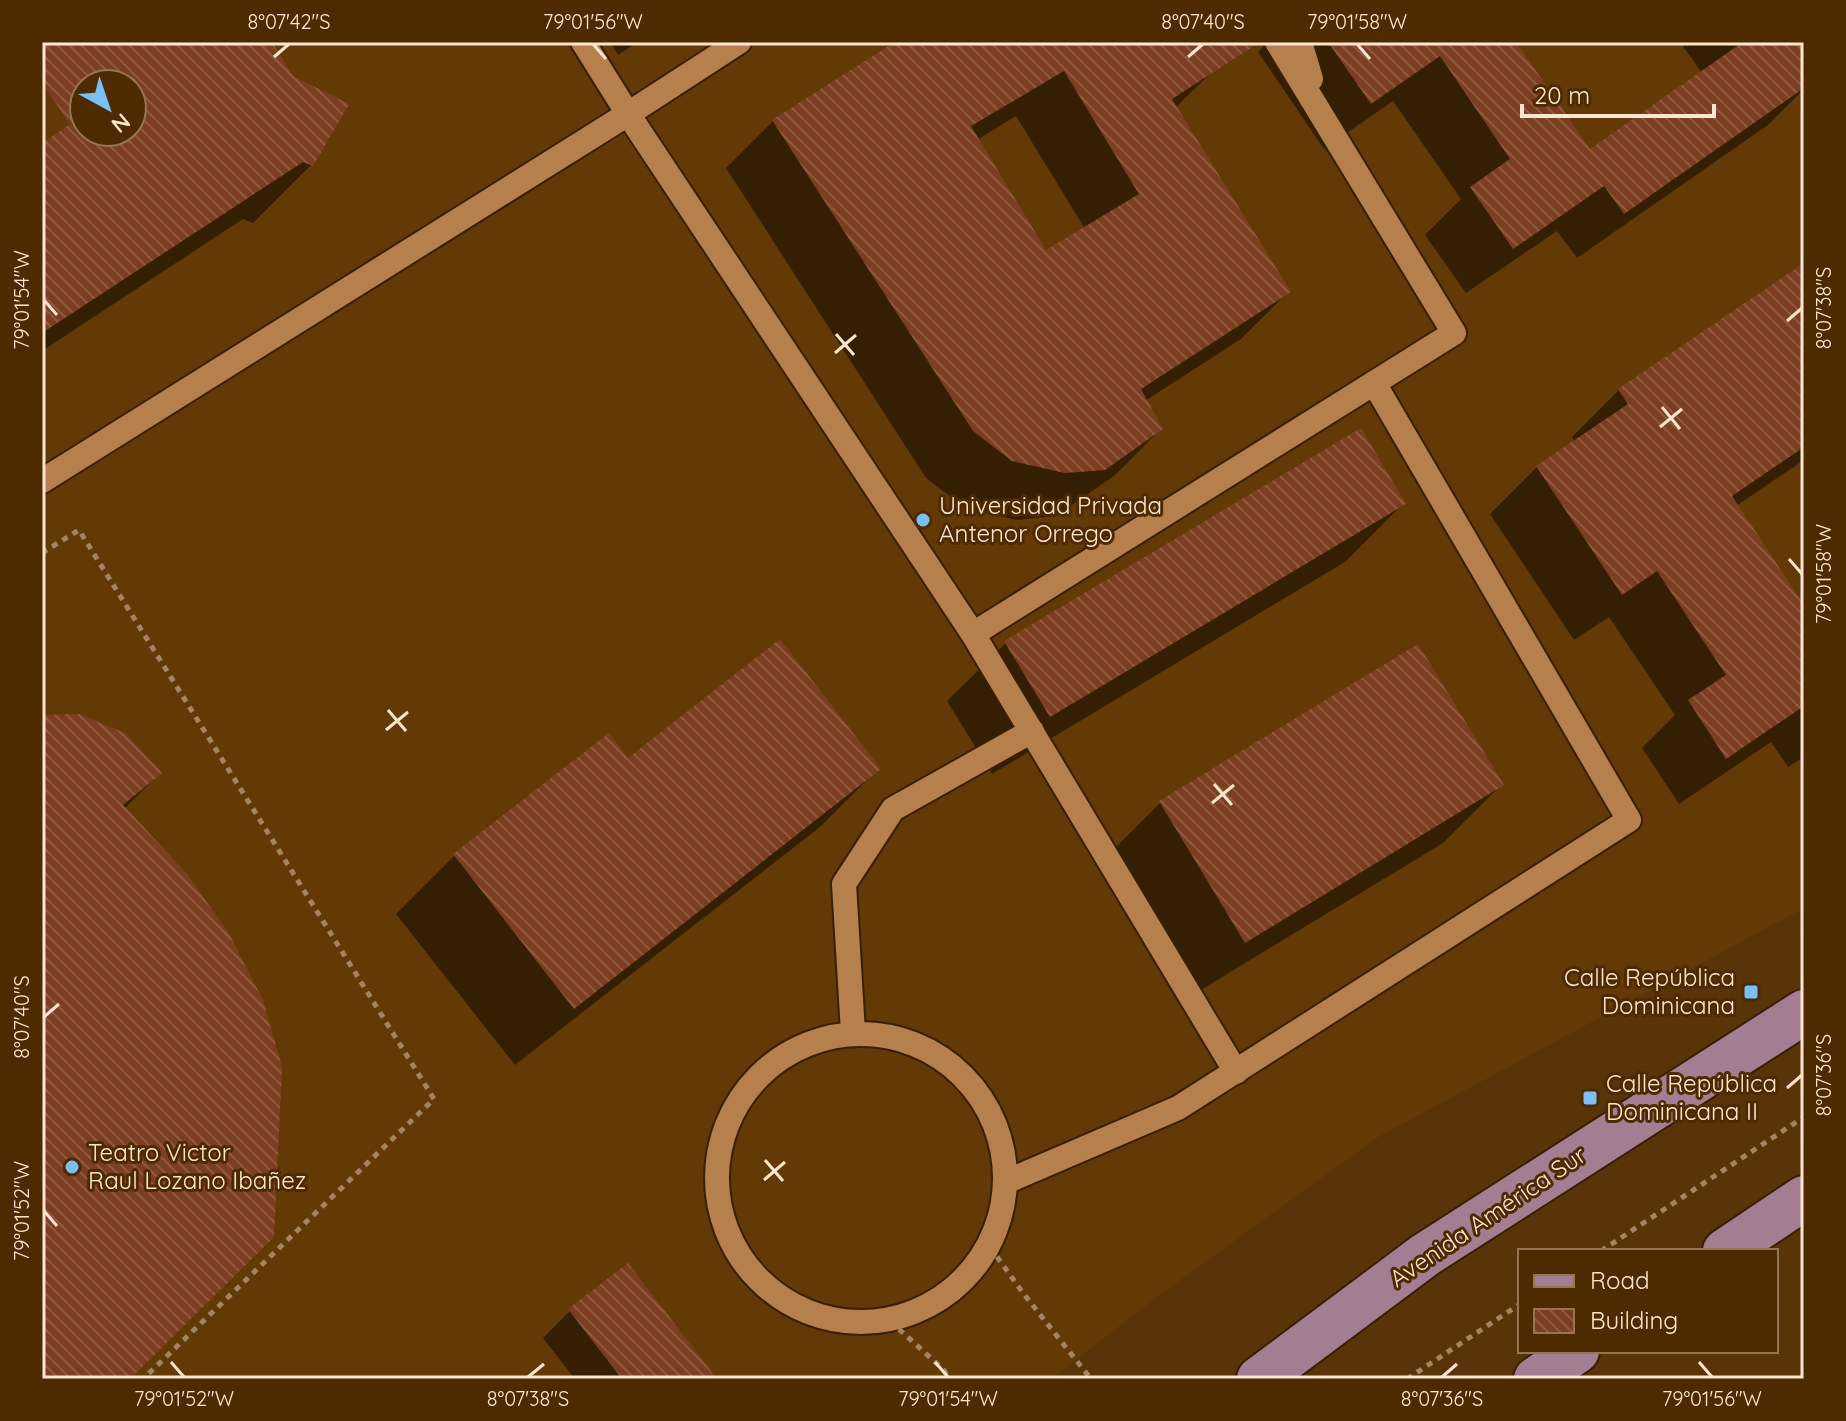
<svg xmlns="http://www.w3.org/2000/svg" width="1846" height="1421" viewBox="0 0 1846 1421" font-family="Quicksand,sans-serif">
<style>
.built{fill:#633a06;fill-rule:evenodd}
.shadow{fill:#0007;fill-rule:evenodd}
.building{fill:url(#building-back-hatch);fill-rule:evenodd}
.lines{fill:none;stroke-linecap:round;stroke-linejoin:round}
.lane-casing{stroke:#381e02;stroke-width:28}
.primary-casing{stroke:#381e02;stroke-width:48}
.path{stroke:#a38463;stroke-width:5;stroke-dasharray:6 6;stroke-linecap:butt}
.lane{stroke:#b5804c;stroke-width:24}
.primary{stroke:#a57d92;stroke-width:44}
.ticks{fill:none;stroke:#fde5d0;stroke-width:3}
.poi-dot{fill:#79bff8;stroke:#4e2a00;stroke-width:3}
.labels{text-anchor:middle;stroke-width:6;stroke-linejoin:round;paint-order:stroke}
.poi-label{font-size:24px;fill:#fde5d0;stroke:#4e2a00;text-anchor:start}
.street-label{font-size:24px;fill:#fde5d0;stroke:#4e2a00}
.neatline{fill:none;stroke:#fde5d0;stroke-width:3}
.ticks-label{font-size:20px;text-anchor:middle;fill:#fde5d0}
</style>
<defs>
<pattern id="building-back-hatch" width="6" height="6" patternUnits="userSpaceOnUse" patternTransform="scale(2)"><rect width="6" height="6" fill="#7c3e21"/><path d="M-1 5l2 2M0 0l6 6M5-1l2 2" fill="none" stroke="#905a40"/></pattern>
</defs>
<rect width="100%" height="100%" fill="#593408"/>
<path class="built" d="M42,42H1804V908L1378,1137L1157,1297L1051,1379H42ZM84,84H132V132H84Z"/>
<g class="shadow">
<polygon points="191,42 269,42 292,77 311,165 253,223 243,219 42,351 42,146 84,116 84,132 132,132 132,84 130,84"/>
<polygon points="610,42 638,42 618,55"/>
<path d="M898,42H1195L1213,71L1175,108L1288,292L1241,339L1145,401L1161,429L1114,476L1056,516L1016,520L964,507L926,478L726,168L773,121ZM1016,116L1085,229L1046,253L977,140Z"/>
<polygon points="1268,42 1513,42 1589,151 1702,73 1680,42 1804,42 1804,89 1768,125 1577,258 1557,231 1466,293 1425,235 1461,199 1393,101 1324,149 1258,52"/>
<polygon points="1804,266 1804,460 1736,506 1804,608 1804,757 1788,767 1771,742 1679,804 1642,748 1675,715 1609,617 1574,640 1490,514 1537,467 1575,442 1572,437 1619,390"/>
<polygon points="1403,504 1345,562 992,774 947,701 1006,643"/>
<polygon points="42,717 160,773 124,809 128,1379 42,1379"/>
<polygon points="628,761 878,769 820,827 515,1065 396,914 454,856"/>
<polygon points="1501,785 1443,843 1186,999 1102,861 1161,802"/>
<polygon points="570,1311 715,1379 575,1379 543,1338"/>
</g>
<g class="building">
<path d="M42,42H272L293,76L349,104L313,166L303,162L42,333V143L70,124L42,83ZM84,84H132V132H84Z"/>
<path d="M895,42H1260L1172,99L1291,292L1141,389L1163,429L1105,470L1065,473L1012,461L973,431L772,120ZM1064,71L1139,194L1046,250L971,126Z"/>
<polygon points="1328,42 1516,42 1590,149 1743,42 1804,42 1804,88 1624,214 1604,186 1513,249 1470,187 1510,159 1440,56 1371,104"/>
<polygon points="1804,263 1804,447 1732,496 1804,605 1804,706 1726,759 1688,700 1726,675 1657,571 1622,595 1536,466 1628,404 1618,389"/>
<polygon points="1361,428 1406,504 1050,717 1004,641"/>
<polygon points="780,639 881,769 574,1009 453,854 609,733 628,758"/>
<polygon points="1418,644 1504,785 1245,943 1159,801"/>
<polygon points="79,714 125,733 162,773 123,805 187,874 228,932 263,1000 282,1067 274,1237 130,1379 42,1379 42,715"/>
<polygon points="628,1263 717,1379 622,1379 568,1309"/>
</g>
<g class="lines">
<g class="lane-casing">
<g id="lane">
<polyline points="583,42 628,114 973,634 1236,1072"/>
<polyline points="1300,42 1311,79"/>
<polyline points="42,481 628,114 739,42"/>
<polyline points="973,634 1374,383"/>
<polyline points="853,1032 844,884 893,809 1032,731"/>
<circle cx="861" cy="1178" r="144"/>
<polyline points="1008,1181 1178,1108 1629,820 1374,383 1454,333 1277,42"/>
</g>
</g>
<g class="primary-casing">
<g id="primary">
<polyline points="1725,1251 1804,1198"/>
<polyline points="1259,1379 1425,1255 1804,1012"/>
<polyline points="1536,1379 1577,1351"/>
</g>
</g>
<g class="path">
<polyline points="42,553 79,530 434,1099 143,1379"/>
<polyline points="990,1247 1023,1293 1091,1379"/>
<polyline points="1601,1251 1804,1117"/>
<polyline points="890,1321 944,1370 949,1379"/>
<polyline points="1407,1379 1520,1304"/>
</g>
<use href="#lane" class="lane"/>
<use href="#primary" class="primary"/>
</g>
<path class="ticks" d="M593,44L606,59M1357,44L1370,59M274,57L289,44M1188,57L1203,44M44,300L57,315M1787,321L1802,308M836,334L854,355M835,353L856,335M1662,407L1680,429M1660,427L1682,409M1789,559L1802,574M388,710L406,731M386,730L408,712M1214,784L1232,805M1212,803L1234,785M44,1017L59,1004M1787,1088L1802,1075M765,1160L783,1181M764,1180L785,1162M44,1211L57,1226M171,1362L184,1377M935,1362L948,1377M1699,1362L1712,1377M528,1377L544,1364M1442,1377L1457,1364"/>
<g class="poi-dot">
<circle cx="923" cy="520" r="8"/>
<rect x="1743" y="984" width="16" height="16" rx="4"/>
<rect x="1582" y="1090" width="16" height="16" rx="4"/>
<circle cx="72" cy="1167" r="8"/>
</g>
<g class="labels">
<g class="poi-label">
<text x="939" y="514">Universidad Privada<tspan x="939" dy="28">Antenor Orrego</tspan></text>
<text x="1735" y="986" text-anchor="end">Calle República<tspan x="1735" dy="28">Dominicana</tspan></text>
<text x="1606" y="1092">Calle República<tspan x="1606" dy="28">Dominicana II</tspan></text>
<text x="88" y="1161">Teatro Victor<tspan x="88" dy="28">Raul Lozano Ibañez</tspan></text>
</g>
<g class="street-label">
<text transform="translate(1488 1217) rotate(-34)" y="8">Avenida América Sur</text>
</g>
</g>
<rect width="1846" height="1421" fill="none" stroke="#4e2a00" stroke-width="88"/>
<rect x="1518" y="1249" width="260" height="104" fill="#4e2a00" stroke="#947553" stroke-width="2"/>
<rect x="1534" y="1275" width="40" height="12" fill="#a57d92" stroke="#947553" stroke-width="2"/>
<text x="1590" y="1289" font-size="24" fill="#fde5d0">Road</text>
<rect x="1534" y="1309" width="40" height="24" fill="url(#building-back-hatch)" stroke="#947553" stroke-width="2"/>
<text x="1590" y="1329" font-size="24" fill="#fde5d0">Building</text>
<g transform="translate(108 108) rotate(140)"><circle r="38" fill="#4e2a00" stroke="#947553" stroke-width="2"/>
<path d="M0-6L14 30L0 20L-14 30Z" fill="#79bff8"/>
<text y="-12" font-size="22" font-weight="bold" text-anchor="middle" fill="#fde5d0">N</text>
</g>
<path d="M1522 104v12h192v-12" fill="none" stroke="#fde5d0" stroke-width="4"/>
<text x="1534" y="104" font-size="24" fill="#fde5d0" stroke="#4e2a00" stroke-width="6" paint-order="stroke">20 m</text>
<rect x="44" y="44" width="1758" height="1333" class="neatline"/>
<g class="ticks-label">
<text x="289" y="29">8°07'42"S</text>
<text x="593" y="29">79°01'56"W</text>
<text x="1203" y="29">8°07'40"S</text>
<text x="1357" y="29">79°01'58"W</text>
<text transform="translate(22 300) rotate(-90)" y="7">79°01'54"W</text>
<text transform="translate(1824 308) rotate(-90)" y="7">8°07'38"S</text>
<text transform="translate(1824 574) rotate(-90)" y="7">79°01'58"W</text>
<text transform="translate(22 1017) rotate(-90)" y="7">8°07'40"S</text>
<text transform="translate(1824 1075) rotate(-90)" y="7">8°07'36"S</text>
<text transform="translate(22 1211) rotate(-90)" y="7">79°01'52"W</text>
<text x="184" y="1406">79°01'52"W</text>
<text x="528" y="1406">8°07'38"S</text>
<text x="948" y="1406">79°01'54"W</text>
<text x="1442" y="1406">8°07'36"S</text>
<text x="1712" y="1406">79°01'56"W</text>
</g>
</svg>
